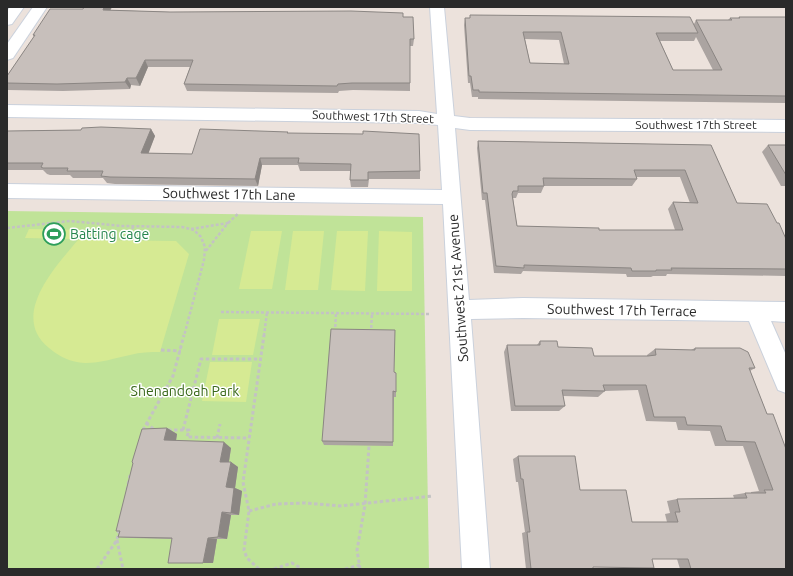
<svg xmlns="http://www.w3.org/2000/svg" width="793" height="576" viewBox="0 0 793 576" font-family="Ubuntu,sans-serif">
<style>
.green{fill:#c0e398}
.pitch{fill:#d6ea93}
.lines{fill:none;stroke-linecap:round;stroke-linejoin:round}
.street-casing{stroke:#cad1dc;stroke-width:2}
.secondary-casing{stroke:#cad1dc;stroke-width:2}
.path-far1{stroke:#c3c3c3;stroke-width:2.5;stroke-dasharray:3 2;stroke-linecap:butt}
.path{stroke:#c3c3c3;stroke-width:3;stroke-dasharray:3.5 2.5;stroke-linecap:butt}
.street{fill:#fff;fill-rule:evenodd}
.secondary{fill:#fff;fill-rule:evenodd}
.wall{fill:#aba4a1;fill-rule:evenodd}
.shaded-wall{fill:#8b8683}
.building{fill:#c7bfbb;stroke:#8b8683;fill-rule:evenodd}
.labels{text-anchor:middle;stroke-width:3;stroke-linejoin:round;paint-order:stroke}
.far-street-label{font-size:12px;fill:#2a2a2a;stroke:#fff}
.street-label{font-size:14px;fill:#2a2a2a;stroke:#fff}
.leisure-label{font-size:14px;fill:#27864d;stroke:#fff;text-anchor:start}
.park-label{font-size:14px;fill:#386719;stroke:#fff}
</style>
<rect width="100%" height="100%" fill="#ece2dc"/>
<polygon class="green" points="7,211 423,217 429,569 7,569"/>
<g class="pitch">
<polygon points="29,229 83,230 79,239 25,238"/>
<polygon points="251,231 282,231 272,289 239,289"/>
<polygon points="293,231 324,231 318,290 285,290"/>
<polygon points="337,231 368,231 365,291 331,290"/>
<polygon points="379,231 412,232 412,291 377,291"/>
<path d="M78,240L176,241L189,254L160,352C150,352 140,352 130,355C115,358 101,363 85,363C70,362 60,357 49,348C9,316 56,266 78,240Z"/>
<polygon points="219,319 260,319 253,355 212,355"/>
<polygon points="210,362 252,362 246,402 202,401"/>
</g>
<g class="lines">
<g class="street-casing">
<polygon id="street" points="430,7 444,7 454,116 470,118 786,120 786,132 470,130 455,128 469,300 523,298 786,302 786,322 771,321 786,355 786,393 778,390 749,321 523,318 471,319 490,569 462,569 443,204 7,198 7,184 442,190 438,125 419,123 7,117 7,105 419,111 437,114"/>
</g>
<g class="secondary-casing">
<g id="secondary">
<polygon points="10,7 24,7 12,24 7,25 7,11"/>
<polygon points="33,7 47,7 13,58 7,60 7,44"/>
</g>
</g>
<g class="path-far1">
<polyline points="228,223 239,213"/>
<polyline points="7,228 70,221 122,226 182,227 194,230 201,237 205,247 204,260 184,336"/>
<polyline points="191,229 228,223 205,252"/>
<polyline points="128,238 133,227"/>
<polyline points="221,312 429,314"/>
<polyline points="335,332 336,313"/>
<polyline points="371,333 372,313"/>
<polyline points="264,336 267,312"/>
</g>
<g class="path">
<polyline points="161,350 181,351"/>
<polyline points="146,423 155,430"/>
<polyline points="143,430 173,376 184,335"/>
<polyline points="168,430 189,430 187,437 248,438"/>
<polyline points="183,430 201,359 259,359"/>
<polyline points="217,438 220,424"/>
<polyline points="127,490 130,475"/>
<polyline points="249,511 276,504 305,503 340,506 433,496"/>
<polyline points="117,540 123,569"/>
<polyline points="97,569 117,540 119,530"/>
<polyline points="259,569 247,558 244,550 249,511 243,482 264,335"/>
<polyline points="274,569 292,563 302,569"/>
<polyline points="345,569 360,565"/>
<polyline points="360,569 357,550 365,505 369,446"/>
</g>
<use href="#street" class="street"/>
<use href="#secondary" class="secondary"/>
</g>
<g class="wall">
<polygon points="83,9 170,12 403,17 414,39 413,46 410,46 410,91 353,90 339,91 338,93 187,91 184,84 190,67 148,67 140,86 131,85 130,89 63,91 8,90 7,88 7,76 34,37 33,35"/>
<path d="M470,15L694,24L696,20H728L730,18H738L739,17H786V103L478,99V97H472L470,83H468L464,25L465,18H470ZM696,37L713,70H673L660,41H694ZM525,39L559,40L564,64L530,63Z"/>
<polygon points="151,129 155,136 148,153 192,154 288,132 288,133 420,171 420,179 369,179 368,187 351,187 350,180 351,171 300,171 298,165 262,165 258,186 115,184 107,183 103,178 73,178 70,175 50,175 47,174 43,170 8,170 7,172 7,131"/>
<path d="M478,141L711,145L737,203L777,223L786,239V276L667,274L666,276H653L651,277H627L626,274L523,271L521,274L494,273L485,200H482L477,148ZM636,177H680L690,203L673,202L668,209L675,230H599L517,226L513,198H516L518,193H541L544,186H632L637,179Z"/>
<polygon points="768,145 786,145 786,186 781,186 762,152"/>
<polygon points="540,341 558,347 594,356 647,356 647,355 655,349 691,350 695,348 755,368 750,371 767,414 786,569 680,569 677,559 652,559 593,567 593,569 526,569 522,533 525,532 518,482 516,482 513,459 518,456 580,490 632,522 667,522 665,514 670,513 667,501 677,499 734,498 733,495 745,493 751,493 751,492 759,491 743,446 715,446 710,431 678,430 676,422 646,421 638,390 605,391 598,397 563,396 565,406 559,411 511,411 504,352 507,345 537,345"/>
<polygon points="394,372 396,373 396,397 394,397 393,446 324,445 322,441"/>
<polygon points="167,428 177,434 176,441 231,448 229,462 231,462 238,467 235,488 242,491 239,515 231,515 227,539 217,539 213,563 172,539 132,538 118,537 133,463"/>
</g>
<g class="shaded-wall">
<polygon points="104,7 112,7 107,17 103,10"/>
<polygon points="145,60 148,67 140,86 136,78"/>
<polygon points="127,78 131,85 130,89 125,82"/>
<polygon points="151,129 155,136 146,160 141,153"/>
<polygon points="260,158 262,165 258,186 255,179"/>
<polygon points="167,428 177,434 175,446 164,440"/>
<polygon points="224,442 231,448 228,467 220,462"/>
<polygon points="231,462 238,467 235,488 242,491 239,515 231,513 226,487"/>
<polygon points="222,512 231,515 227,539 218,537"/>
<polygon points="208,538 217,539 213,563 203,563"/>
</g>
<g class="building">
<polygon points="84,7 104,7 103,10 170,12 351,11 403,13 403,17 413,17 414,39 410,39 410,83 352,83 338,84 337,86 184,84 193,60 145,60 136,78 127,78 125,82 57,84 7,83 7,76 35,35 33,35 50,9 83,9"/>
<path d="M470,15L690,17L698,33H656L673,70H722L696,20H732L730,18H740L739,17H786V96L479,92V90H473L471,76H469L465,18H470ZM523,32H561L569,64L530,63Z"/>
<polygon points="101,127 151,129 141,153 192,154 200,129 288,132 287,133 363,134 363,131 419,134 420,171 368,172 368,180 350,180 351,164 298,163 299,158 260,158 255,179 110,177 101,176 103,171 67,171 68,168 43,168 41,167 43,163 7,163 7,131 81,130 82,128"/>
<path d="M478,141L711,145L737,203L767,204L777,223H779L786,239V269L671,268L672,270H656V271H632L631,268L524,265V268L496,266L487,193H483ZM634,170H685L698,203L673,202L683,230H599V228L517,226L512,194L513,191H518V186H544L543,178L637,179Z"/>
<polygon points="768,145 786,145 786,175"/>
<polygon points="331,329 395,330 394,372 396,373 396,392 393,391 393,442 322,441"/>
<polygon points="540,341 557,341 558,347 592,348 594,356 648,356 656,355 655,349 695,350 695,348 740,348 748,352 755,368 749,368 767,414 773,414 786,449 786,569 691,569 688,559 652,559 654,568 593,567 593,569 531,569 527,532 530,532 523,479 521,479 518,456 575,456 580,490 626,490 632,522 678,522 675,512 680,512 677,499 747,498 745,493 766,493 764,490 773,490 755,442 726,441 721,426 687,425 685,417 654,417 646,385 603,385 605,391 562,390 565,406 515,406 507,345 540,345"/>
<polygon points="167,428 164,440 224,442 220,462 231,462 226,487 234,488 231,513 222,512 218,537 208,538 203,563 168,563 172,538 118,537 120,531 116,531 133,463 132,462 142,429"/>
</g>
<defs>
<g id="stadium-ring" transform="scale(1.15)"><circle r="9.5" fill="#fff" stroke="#2e9e5b" stroke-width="1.5"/><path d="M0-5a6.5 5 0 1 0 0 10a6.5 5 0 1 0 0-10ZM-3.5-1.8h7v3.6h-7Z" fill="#2e9e5b"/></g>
</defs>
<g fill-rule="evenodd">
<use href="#stadium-ring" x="54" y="234"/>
</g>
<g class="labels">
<g class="far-street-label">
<text transform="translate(373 117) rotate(2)" y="4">Southwest 17th Street</text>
<text x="696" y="129">Southwest 17th Street</text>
</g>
<g class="street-label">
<text transform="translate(229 194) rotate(1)" y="5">Southwest 17th Lane</text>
<text transform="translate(458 288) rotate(-94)" y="5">Southwest 21st Avenue</text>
<text transform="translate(622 310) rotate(1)" y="5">Southwest 17th Terrace</text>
</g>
<g class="leisure-label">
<text x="70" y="239">Batting cage</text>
</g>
<g class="park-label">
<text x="185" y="396">Shenandoah Park</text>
</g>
</g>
<rect width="793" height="576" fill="none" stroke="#2a2a2a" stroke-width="16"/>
</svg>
